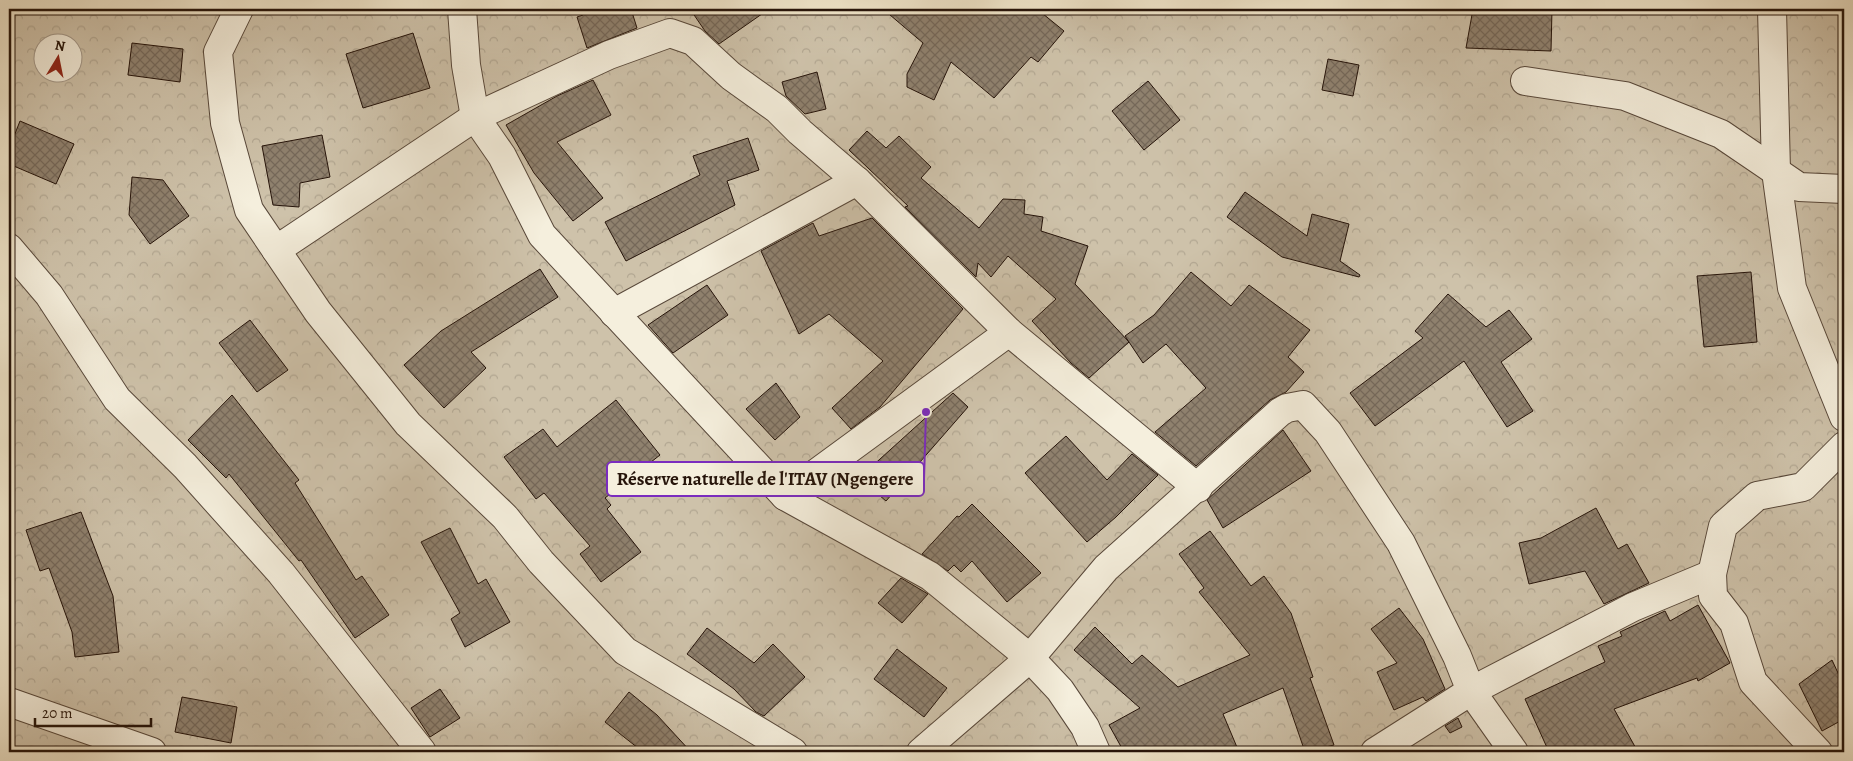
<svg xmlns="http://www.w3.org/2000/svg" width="1853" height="761" viewBox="0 0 1853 761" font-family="Alegreya,serif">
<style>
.park{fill:url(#park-crowns);stroke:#7a6b5a;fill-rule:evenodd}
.building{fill:url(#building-cross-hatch);stroke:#26140a}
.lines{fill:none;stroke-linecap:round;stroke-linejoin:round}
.minor-casing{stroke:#58483a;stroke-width:30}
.minor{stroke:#f5efdd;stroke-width:28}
.leader{fill:none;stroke:#7b2cbf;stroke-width:2}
.callout-dot{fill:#7b2cbf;stroke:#f5efdd;stroke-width:2}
.callout{fill:#f5efdd;stroke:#7b2cbf;stroke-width:2}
.callout-label{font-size:19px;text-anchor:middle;font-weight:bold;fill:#26140a}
</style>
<defs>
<pattern id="park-crowns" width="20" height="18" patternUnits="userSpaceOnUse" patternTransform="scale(1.25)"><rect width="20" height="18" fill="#cec2aa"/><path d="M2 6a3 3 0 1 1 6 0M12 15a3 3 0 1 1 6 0" fill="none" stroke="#b1a691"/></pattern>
<pattern id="building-cross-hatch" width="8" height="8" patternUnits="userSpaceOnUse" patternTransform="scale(1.25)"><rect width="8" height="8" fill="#8f816e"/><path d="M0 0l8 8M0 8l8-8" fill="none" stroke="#756859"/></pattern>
</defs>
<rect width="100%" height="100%" fill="#f0e6cb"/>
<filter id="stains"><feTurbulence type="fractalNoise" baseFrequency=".004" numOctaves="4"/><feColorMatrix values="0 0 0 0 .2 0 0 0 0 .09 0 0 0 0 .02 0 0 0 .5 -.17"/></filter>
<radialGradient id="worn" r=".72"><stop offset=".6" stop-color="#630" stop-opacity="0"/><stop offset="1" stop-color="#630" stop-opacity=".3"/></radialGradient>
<path class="park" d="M9,9H1844V752H9ZM42,42H72V72H42Z"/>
<g class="building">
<polygon points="581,9 631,9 637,28 587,48 577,17 583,15"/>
<polygon points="690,9 769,9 719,44 705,31"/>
<polygon points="883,9 1037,9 1064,31 1038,62 1031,57 994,98 951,62 934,100 907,87 907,74 923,43"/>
<polygon points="1473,9 1552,9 1551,51 1466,48"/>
<polygon points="413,33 430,88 363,108 346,54"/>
<polygon points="132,43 183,49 180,82 128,75"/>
<polygon points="1328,59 1359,65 1353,96 1322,90"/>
<polygon points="817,72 826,109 805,114 786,96 782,82"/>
<polygon points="593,80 611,115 557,142 603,198 573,221 534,173 506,125 557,96"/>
<polygon points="1148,81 1180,120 1144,150 1112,111"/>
<polygon points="20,121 74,144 56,184 9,164 9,149"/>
<polygon points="867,131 886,148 899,136 931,167 921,178 979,228 1003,199 1025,200 1024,214 1043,217 1041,231 1088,246 1075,284 1129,342 1089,378 1071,363 1032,321 1056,299 1008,256 991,277 978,263 976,277 905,207 908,206 849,150"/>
<polygon points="322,135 330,177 300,183 299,207 273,205 262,146"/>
<polygon points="748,138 759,170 727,181 735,205 626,261 605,222 700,175 693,156"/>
<polygon points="132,177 163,180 189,216 150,244 129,215"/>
<polygon points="1245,192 1307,236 1312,214 1349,224 1340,261 1360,275 1359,277 1282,257 1227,217"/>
<polygon points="872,218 963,309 880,407 851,429 832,408 883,361 829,314 799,334 761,251 813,223 819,236"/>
<polygon points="540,269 558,297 471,352 486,368 444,408 404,365 441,331"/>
<polygon points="1191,272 1231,306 1249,285 1310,330 1288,357 1304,372 1286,392 1270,400 1196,466 1155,432 1206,388 1166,344 1143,363 1125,336 1154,315"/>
<polygon points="1751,272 1757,342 1704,347 1697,276"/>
<polygon points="707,285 728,315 673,353 648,325"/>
<polygon points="1448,294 1486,327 1509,310 1532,339 1501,362 1533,411 1507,427 1464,361 1375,426 1350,393 1423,338 1415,331"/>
<polygon points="250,320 288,370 257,392 219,343"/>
<polygon points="776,383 800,417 775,440 746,409"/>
<polygon points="953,393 968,407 886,501 859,478"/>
<polygon points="232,395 299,480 295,483 356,580 362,576 389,615 355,638 301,560 299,561 229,474 226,478 188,440"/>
<polygon points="616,400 660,455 605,498 611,505 607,509 641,552 601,582 580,554 590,546 544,493 536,499 504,457 543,429 557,447"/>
<polygon points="1283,430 1311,471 1223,528 1207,500"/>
<polygon points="1066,436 1107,480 1132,454 1158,475 1116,517 1087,542 1025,473"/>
<polygon points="972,504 1041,573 1007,602 972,561 961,572 954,565 948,571 922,554 957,516 959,517"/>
<polygon points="1596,508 1618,549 1627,544 1649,583 1604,604 1585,571 1529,584 1519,543 1541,538"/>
<polygon points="81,512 113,596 119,652 75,657 72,632 49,568 40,571 26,530"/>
<polygon points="450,528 478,584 486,579 510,622 465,647 451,619 460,613 421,542"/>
<polygon points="1210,531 1251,586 1264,576 1291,613 1313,677 1310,678 1334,745 1305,752 1283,688 1223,714 1239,752 1124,752 1109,725 1140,708 1074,650 1095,627 1132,664 1142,655 1178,687 1250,655 1199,592 1204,588 1179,554"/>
<polygon points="901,578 928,594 902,623 878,603"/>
<polygon points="1698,605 1730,663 1698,681 1697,678 1614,709 1638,752 1549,752 1525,699 1605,662 1598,646 1622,636 1620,632 1665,611 1670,621"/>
<polygon points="1399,608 1423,639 1445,689 1426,701 1423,697 1394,710 1377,672 1397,663 1371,629"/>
<polygon points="707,628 754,663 773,644 805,677 764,716 756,712 734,689 687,654"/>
<polygon points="897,649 947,688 924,717 874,679"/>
<polygon points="1832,660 1844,686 1844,719 1822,731 1799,684"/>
<polygon points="440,689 460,718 430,737 411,708"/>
<polygon points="629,692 657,715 691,752 643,752 605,722"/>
<polygon points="182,697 237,707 231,743 175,732"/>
<polygon points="1458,718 1462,727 1450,733 1445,726"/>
</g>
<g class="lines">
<g class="minor-casing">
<g id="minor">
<polyline points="239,9 218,52 225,123 249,210 318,312 408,424 505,517 541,562 625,651 793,752"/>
<polyline points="462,9 466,65 475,117 502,156 542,235 785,496 930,576 1030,658 1060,690 1085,727 1096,752"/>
<polyline points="1772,9 1776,171 1792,288 1844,417"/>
<polyline points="1525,81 1625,96 1721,134 1799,187 1844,189"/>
<polyline points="9,248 49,295 117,399 185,466 281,573 422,752"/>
<polyline points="276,250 475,117 609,55 670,33 693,41 731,76 777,109 800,132 857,181 1009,332 1198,488"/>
<polyline points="614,313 857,181"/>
<polyline points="785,496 1009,332"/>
<polyline points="1712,574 1723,526 1757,496 1803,487 1844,446"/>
<polyline points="9,702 152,752"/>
<polyline points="921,752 1030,658 1106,568 1280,412 1287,408 1303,405 1328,432 1401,543 1457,656 1471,691 1514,752"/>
<polyline points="1375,752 1471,691 1633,607 1712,574 1713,596 1734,623 1753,682 1818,752"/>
</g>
</g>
<use href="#minor" class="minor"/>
</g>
<path class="leader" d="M926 412L924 479"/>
<circle class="callout-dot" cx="926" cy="412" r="5"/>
<rect class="callout" x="607" y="462" width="317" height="34" rx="5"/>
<g class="callout-label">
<text x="765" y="485">Réserve naturelle de l'ITAV (Ngengere</text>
</g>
<rect width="1853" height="761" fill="none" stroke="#f0e6cb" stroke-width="30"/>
<rect x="10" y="10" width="1833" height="741" fill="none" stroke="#26140a" stroke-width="2.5"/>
<rect x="15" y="15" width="1823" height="731" fill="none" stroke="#26140a"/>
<g transform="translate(58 58) rotate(10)"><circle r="24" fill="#f5efdd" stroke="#a29789"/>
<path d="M0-4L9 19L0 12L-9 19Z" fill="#8f2418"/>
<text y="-8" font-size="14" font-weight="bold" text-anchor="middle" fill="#26140a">N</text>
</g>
<path d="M35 718v8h116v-8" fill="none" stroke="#26140a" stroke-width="2.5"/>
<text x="42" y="718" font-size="15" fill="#26140a" stroke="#f5efdd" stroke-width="4" paint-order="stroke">20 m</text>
<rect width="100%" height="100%" filter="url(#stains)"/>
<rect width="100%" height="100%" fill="url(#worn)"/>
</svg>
